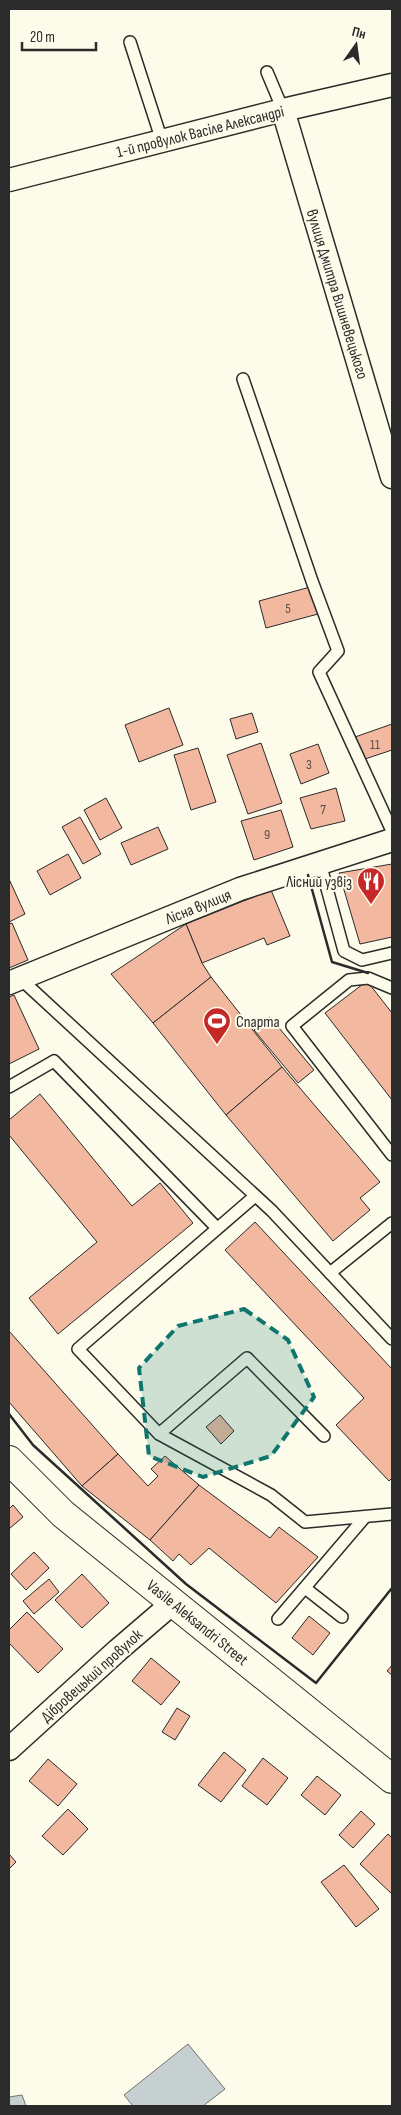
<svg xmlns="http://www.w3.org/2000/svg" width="401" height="2115" viewBox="0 0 401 2115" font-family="'Sofia Sans Condensed',sans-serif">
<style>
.water{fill:#c7d0d0;stroke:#74746e}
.building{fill:#f2b8a0;stroke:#2b2b2b}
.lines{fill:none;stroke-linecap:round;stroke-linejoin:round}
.service-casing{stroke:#2b2b2b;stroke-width:14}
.minor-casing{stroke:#2b2b2b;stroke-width:25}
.secondary-casing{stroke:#2b2b2b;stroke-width:30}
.service{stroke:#fdfbea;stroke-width:11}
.minor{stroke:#fdfbea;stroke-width:22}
.secondary{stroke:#fdfbea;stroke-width:28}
.wall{stroke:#2b2b2b;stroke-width:2.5}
.marked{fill:#0f766e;fill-opacity:0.2;stroke:#0f766e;stroke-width:4;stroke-dasharray:10 6;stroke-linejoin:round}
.labels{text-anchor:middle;stroke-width:4;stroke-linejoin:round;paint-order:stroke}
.number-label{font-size:14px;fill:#5d4e48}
.street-label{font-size:16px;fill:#2b2b2b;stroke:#fdfbea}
.poi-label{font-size:16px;fill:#2b2b2b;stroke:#fdfbea;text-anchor:end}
</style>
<rect width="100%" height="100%" fill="#fdfbea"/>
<g class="water">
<polygon points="188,2044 225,2089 203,2106 133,2106 124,2095"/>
<polygon points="22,2095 26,2106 9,2106 9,2097"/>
</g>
<g class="building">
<polygon points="310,587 318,614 266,628 259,601"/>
<polygon points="169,708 183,745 139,762 125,725"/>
<polygon points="252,713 258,732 236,739 230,719"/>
<polygon points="392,724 392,750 362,760 355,737"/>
<polygon points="261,743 282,803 248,814 227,755"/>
<polygon points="318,744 329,773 301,784 290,754"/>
<polygon points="198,748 216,802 191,810 174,755"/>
<polygon points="336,788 345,821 311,829 300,798"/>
<polygon points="106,798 122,828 100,840 84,810"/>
<polygon points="281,810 293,847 254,860 241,821"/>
<polygon points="80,817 101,854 83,864 62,827"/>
<polygon points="158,827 168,849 131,865 121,843"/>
<polygon points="68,854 81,878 50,895 37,871"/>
<polygon points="392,864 392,937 360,944 339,873"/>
<polygon points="9,879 25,914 9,922"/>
<polygon points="271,890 290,936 267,945 264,938 202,963 186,924"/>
<polygon points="12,923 28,960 9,968 9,924"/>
<polygon points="186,924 202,963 211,977 153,1023 111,974"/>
<polygon points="211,977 282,1067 226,1115 153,1023"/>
<polygon points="367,981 392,1013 392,1100 325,1013"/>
<polygon points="14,995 39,1049 9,1064 9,997"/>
<polygon points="270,1017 314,1070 298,1083 254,1030"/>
<polygon points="282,1067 380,1182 360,1198 370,1210 333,1241 226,1115"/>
<polygon points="40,1094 132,1206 160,1183 193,1223 58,1334 29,1298 97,1242 9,1135 9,1120"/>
<polygon points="255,1222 392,1369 392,1478 389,1481 336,1425 364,1398 225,1250"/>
<polygon points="9,1331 118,1454 82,1486 9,1402"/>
<polygon points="220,1415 234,1431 221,1444 206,1427"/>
<polygon points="118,1454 148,1486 158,1476 151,1469 165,1456 199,1485 150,1540 82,1486"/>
<polygon points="199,1485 270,1538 279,1527 318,1557 276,1603 209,1548 191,1565 179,1554 173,1561 150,1540"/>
<polygon points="13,1505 23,1517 9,1529 9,1509"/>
<polygon points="34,1552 49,1568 26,1590 11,1574"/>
<polygon points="82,1574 109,1603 82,1628 55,1600"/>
<polygon points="49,1579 59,1592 34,1614 23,1601"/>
<polygon points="27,1612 63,1649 38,1673 9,1643 9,1630"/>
<polygon points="309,1616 330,1633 313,1655 292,1638"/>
<polygon points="151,1658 180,1682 161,1705 132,1681"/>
<polygon points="392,1665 392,1675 387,1671"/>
<polygon points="177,1708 190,1716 175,1740 162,1732"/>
<polygon points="224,1752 246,1770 221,1802 198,1785"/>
<polygon points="263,1758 288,1778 267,1805 242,1786"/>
<polygon points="48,1759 77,1784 58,1806 29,1781"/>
<polygon points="317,1776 341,1795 325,1815 301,1795"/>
<polygon points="68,1809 88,1829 63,1855 42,1836"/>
<polygon points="361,1811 375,1824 353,1848 339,1835"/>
<polygon points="388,1834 392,1838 392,1894 360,1864"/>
<polygon points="9,1854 16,1862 9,1869"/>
<polygon points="344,1865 379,1909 356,1927 321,1882"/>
</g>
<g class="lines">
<g class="service-casing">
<g id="service">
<polyline points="130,42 162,141"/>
<polyline points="267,72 283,110"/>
<polyline points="243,379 312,581 338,651 319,672 392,831"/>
<polyline points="320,863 344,951 362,960 392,953"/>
<polyline points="21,977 25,983 272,1211 392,1339"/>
<polyline points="392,988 368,978 349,980 292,1026 392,1155"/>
<polyline points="9,1087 54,1061 217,1228"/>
<polyline points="330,1273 392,1223"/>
<polyline points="159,1434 78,1349 255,1196"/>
<polyline points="324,1436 247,1358 159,1434 271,1495 305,1522 392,1514"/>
<polyline points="305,1588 342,1617"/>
<polyline points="278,1619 365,1517"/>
</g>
</g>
<g class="minor-casing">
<g id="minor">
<polyline points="283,110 392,477"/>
<polyline points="9,180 283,110 392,85"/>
<polyline points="9,983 240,889 392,840"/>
<polyline points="9,1749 118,1650 174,1602"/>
</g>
</g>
<g class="secondary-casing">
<polyline id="secondary" points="9,1460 63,1514 392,1779"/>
</g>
<use href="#service" class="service"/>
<use href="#minor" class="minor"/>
<use href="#secondary" class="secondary"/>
<g class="wall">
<polyline points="308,875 332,962 368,973"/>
<polyline points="9,1414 33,1445 186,1584 316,1683 392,1588"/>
</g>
</g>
<path class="marked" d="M244,1309L288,1340L314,1397L271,1456L203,1477L149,1456L139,1368L178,1326Z"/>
<defs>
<g id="restaurant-pin" transform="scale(1.4375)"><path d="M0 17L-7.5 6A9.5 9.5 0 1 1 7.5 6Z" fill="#c62828" stroke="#fdfbea"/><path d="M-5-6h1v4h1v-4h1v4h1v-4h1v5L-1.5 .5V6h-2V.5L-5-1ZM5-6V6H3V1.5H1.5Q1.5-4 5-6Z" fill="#fff"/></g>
<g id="stadium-pin" transform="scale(1.4375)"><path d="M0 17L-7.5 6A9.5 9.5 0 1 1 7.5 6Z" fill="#c62828" stroke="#fdfbea"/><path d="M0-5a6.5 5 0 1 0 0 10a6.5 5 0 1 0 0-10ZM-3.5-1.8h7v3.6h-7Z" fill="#fff"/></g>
</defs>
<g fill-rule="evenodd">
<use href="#restaurant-pin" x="371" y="881"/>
<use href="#stadium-pin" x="217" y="1021"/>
</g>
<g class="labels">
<g class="number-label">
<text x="288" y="613">5</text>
<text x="375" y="749">11</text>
<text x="309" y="769">3</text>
<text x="323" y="814">7</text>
<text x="267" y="839">9</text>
</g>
<g class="street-label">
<text transform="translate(200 131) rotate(-14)" y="6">1-й провулок Васіле Александрі</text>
<text transform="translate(338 294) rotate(73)" y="6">вулиця Дмитра Вишневецького</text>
<text transform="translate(198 906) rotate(-22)" y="6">Лісна вулиця</text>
<text transform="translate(198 1622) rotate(39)" y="6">Vasile Aleksandri Street</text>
<text transform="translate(91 1675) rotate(-42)" y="6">Дібровецький провулок</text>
</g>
<g class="poi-label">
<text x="352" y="887">Лісний узвіз</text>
<text x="236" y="1027" text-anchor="start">Спарта</text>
</g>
</g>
<rect width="401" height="2115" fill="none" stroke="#2b2b2b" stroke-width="20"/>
<g transform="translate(356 45) rotate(14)" stroke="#fdfbea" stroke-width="4" paint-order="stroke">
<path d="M0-4L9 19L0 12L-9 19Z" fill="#2b2b2b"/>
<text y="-8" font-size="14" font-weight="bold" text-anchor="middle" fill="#2b2b2b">Пн</text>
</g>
<path d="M22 42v8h74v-8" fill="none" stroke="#2b2b2b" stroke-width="2.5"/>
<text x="30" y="42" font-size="15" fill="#2b2b2b" stroke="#fdfbea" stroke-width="4" paint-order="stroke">20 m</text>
</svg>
